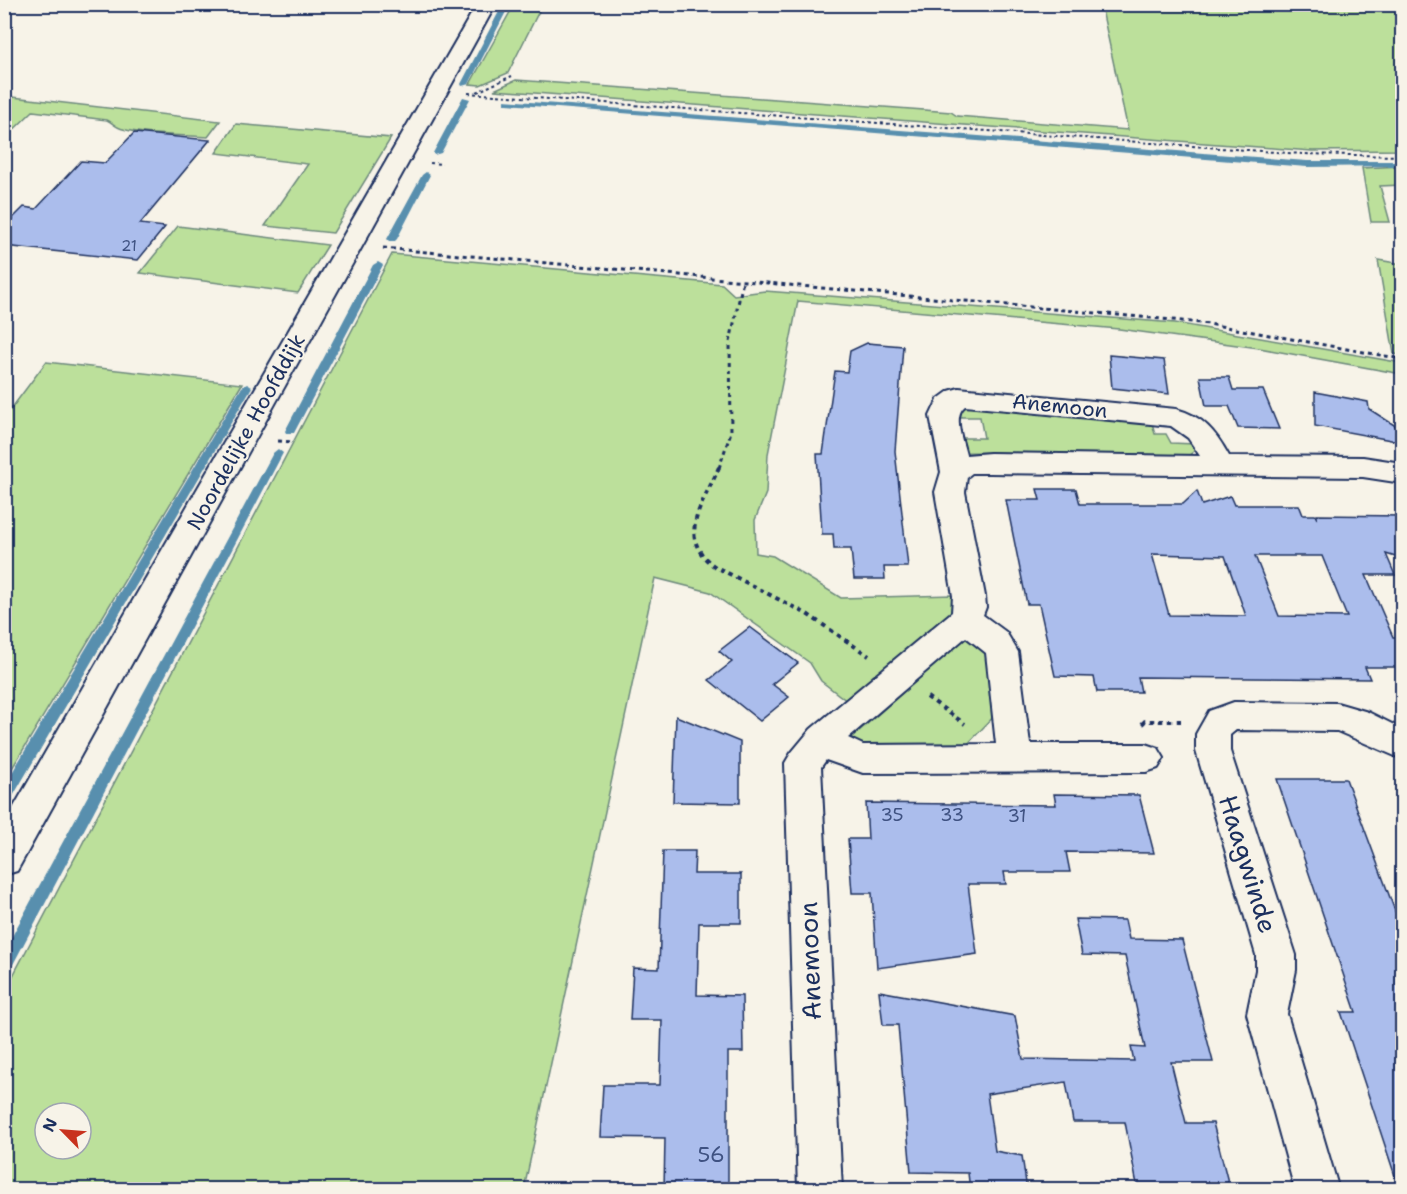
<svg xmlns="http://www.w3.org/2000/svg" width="1407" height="1194" viewBox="0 0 1407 1194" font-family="'Shantell Sans',sans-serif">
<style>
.green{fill:#bce09b;stroke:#6c887c;stroke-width:1.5;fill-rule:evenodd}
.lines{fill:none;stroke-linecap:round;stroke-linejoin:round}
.stream{fill:#598fae;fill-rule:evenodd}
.building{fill:#abbdec;stroke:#1b2f5e;stroke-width:1.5;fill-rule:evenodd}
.minor-casing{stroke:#1b2f5e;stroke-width:4}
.path-far2{stroke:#1b2f5e;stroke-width:2;stroke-dasharray:3 3;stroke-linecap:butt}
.path-far1{stroke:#1b2f5e;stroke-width:3;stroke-dasharray:4 4;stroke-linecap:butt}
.path{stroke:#1b2f5e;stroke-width:4;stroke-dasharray:4.5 4.5;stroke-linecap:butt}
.minor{fill:#f7f3e8;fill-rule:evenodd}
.labels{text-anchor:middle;stroke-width:4.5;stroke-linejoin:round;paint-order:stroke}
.far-number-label{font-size:15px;fill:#3f5282}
.number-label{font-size:18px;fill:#3f5282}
.street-label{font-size:21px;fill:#1b2f5e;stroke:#f7f3e8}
.near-number-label{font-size:21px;fill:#3f5282}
.near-street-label{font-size:26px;fill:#1b2f5e;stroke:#f7f3e8}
</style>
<rect width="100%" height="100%" fill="#f7f3e8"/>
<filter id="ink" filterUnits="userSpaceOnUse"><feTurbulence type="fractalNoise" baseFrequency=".0167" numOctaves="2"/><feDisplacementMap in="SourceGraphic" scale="12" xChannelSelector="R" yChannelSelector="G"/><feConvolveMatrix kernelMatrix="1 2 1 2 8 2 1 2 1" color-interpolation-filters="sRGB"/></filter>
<g filter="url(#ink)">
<g class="green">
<polygon points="514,5 542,5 508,73 480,85 470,84"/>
<polygon points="1101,5 1402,5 1402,150 1312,151 494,90 516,80 951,112 957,116 1128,130"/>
<path d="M4,96L220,121L208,137C184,135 145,136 123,129C117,128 113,123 107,120L33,111L5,138Z"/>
<polygon points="236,124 391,138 333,233 265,226 308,164 216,153"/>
<polygon points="1402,166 1402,185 1380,186 1390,222 1371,222 1362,168"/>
<polygon points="178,226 328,245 298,293 140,273"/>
<path d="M392,254L722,284L734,295L765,291L1175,323L1402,363V374L1259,348L1119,329L798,301L768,454L766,493L755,520L756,553L773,556L841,598L953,595V610L949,616L847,701L821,681L810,663L710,592L655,578L524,1189L5,1190V991ZM45,1113H81V1149H45Z"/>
<polygon points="1378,260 1402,264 1402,355 1394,354"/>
<polygon points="46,362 242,384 5,780 5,417"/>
<polygon points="970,404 1152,423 1155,434 1166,434 1171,443 1195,444 1197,449 1189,455 963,452 961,438 984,438 980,417 957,417 957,411"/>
<polygon points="965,638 988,655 998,712 963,749 865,749 850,739"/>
</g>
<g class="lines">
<g class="stream">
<polygon points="503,4 510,4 469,84 462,86 461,84"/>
<polygon points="463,97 470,99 441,153 434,155 433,153"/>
<polygon points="504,100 1307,161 1402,161 1402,166 1307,167 507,104 504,104"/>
<polygon points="426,172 430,175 397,239 395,241 389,241 387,239 422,175"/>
<polygon points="378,262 383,265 295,431 294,433 286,433 285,431 373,265"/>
<polygon points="247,384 252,387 9,803 4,805 4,786 242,387"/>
<polygon points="278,449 283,453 9,972 4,974 4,951 273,453"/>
</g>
</g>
<g class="building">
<polygon points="134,133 210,140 140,224 165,227 138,260 4,246 4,227 24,207 36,209 81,161 105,163"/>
<polygon points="867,343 903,346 895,451 908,567 884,567 885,579 854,579 851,549 834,549 833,534 822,534 817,454 823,454 835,371 847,372 850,351"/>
<polygon points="1109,355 1164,360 1169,394 1112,388"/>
<polygon points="1200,377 1229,377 1233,390 1263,390 1279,429 1238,428 1229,406 1206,406"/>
<polygon points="1315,392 1368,402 1369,409 1402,430 1402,442 1315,426"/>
<path d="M1037,489H1076L1080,504H1183L1197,491L1202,505L1230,496L1234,505H1299L1303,515H1315L1317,519V515L1402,516V559L1386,554L1395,575H1366L1393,637H1402V667H1365L1370,679L1138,677L1141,692H1097L1094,677L1055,676L1039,604H1027L1006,500H1040ZM1152,554L1225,556L1246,616L1169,615ZM1255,556H1322L1347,617L1279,616Z"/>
<polygon points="750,627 798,663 772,684 789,697 760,721 709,680 732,662 719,651"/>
<polygon points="676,716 740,742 740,803 673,802"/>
<polygon points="1277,779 1346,779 1402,930 1402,1178 1396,1179 1341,1012 1356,1012"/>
<polygon points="1054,794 1139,795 1154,853 1066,852 1070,872 1004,872 1006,884 968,884 977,954 877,968 872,893 852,893 848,839 868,839 866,803 1056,805"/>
<polygon points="663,851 695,851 694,874 741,874 741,923 699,923 697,995 742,996 743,1052 728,1052 728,1190 664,1190 665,1138 600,1137 603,1085 660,1085 662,1020 630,1020 633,968 659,969"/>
<polygon points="1075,919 1125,920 1129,939 1182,940 1213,1062 1171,1062 1186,1123 1213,1123 1230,1190 1138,1190 1125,1122 1073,1122 1066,1082 987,1094 995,1151 1022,1156 1027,1190 970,1190 968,1173 911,1172 898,1025 883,1025 879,991 1015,1016 1023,1059 1134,1061 1131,1047 1145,1048 1125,956 1082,955"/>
</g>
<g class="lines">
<g class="minor-casing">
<g id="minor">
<polygon points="477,4 496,4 17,871 4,875 4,824"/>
<path d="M959,388L1176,409C1203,416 1216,432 1229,456L1363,457L1402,463V483L1363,477L990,473H972L967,477L965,492L985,596L986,607L983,615L1006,632L1018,652L1030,744H1146L1158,748L1164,758L1158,768L1146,772L863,773L826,760L821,767L842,1190H798L785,763L791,753L811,729L952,612L953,596L935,492L941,472L930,416L938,399L949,391ZM965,406L1171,426L1188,438L1200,456L990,453L966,455C963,441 952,416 965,406ZM966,637L986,653L996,744L863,745L848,738Z"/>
<polygon points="1234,702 1337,703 1368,712 1402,729 1402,759 1337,731 1236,730 1230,735 1230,751 1296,955 1296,970 1287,1014 1339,1190 1295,1190 1247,1014 1256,970 1256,955 1196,751 1196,734 1209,711"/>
</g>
</g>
<g class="path-far2">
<polyline points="477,92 512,76"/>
<polyline points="468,93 1302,154 1402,156"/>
<polyline points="430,163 442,164"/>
</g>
<g class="path-far1">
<polyline points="383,248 1173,320 1209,324 1402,359"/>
<polyline points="278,441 293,442"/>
<polyline points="719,468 731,432 730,342 743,281"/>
</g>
<g class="path">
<path d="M719,467C705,502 674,536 714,566L807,614L869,656"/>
<polyline points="927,697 965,724"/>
<polyline points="1142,724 1145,721 1181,721"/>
</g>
<use href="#minor" class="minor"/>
</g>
</g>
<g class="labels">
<g class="far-number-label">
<text x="129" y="251">21</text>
</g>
<g class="number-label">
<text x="892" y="821">35</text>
<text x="952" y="821">33</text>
<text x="1017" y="822">31</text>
</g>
<g class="street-label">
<text transform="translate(1060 406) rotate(6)" y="7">Anemoon</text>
<text transform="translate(246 432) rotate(-61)" y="7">Noordelijke Hoofddijk</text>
</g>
<g class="near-number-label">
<text x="711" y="1162">56</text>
</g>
<g class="near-street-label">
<text transform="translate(1248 864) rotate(73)" y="9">Haagwinde</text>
<text transform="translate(810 961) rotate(-92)" y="9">Anemoon</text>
</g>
</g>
<rect width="1407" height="1194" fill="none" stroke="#f7f3e8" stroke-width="24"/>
<rect x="12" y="12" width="1383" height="1170" fill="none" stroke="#1b2f5e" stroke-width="2" filter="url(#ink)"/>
<g transform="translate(63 1131) rotate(295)"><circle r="28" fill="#f7f3e8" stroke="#9fa5b1" stroke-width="1.5"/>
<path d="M0-4.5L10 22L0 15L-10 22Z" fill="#c8321e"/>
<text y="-9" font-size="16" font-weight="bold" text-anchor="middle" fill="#1b2f5e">N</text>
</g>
</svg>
